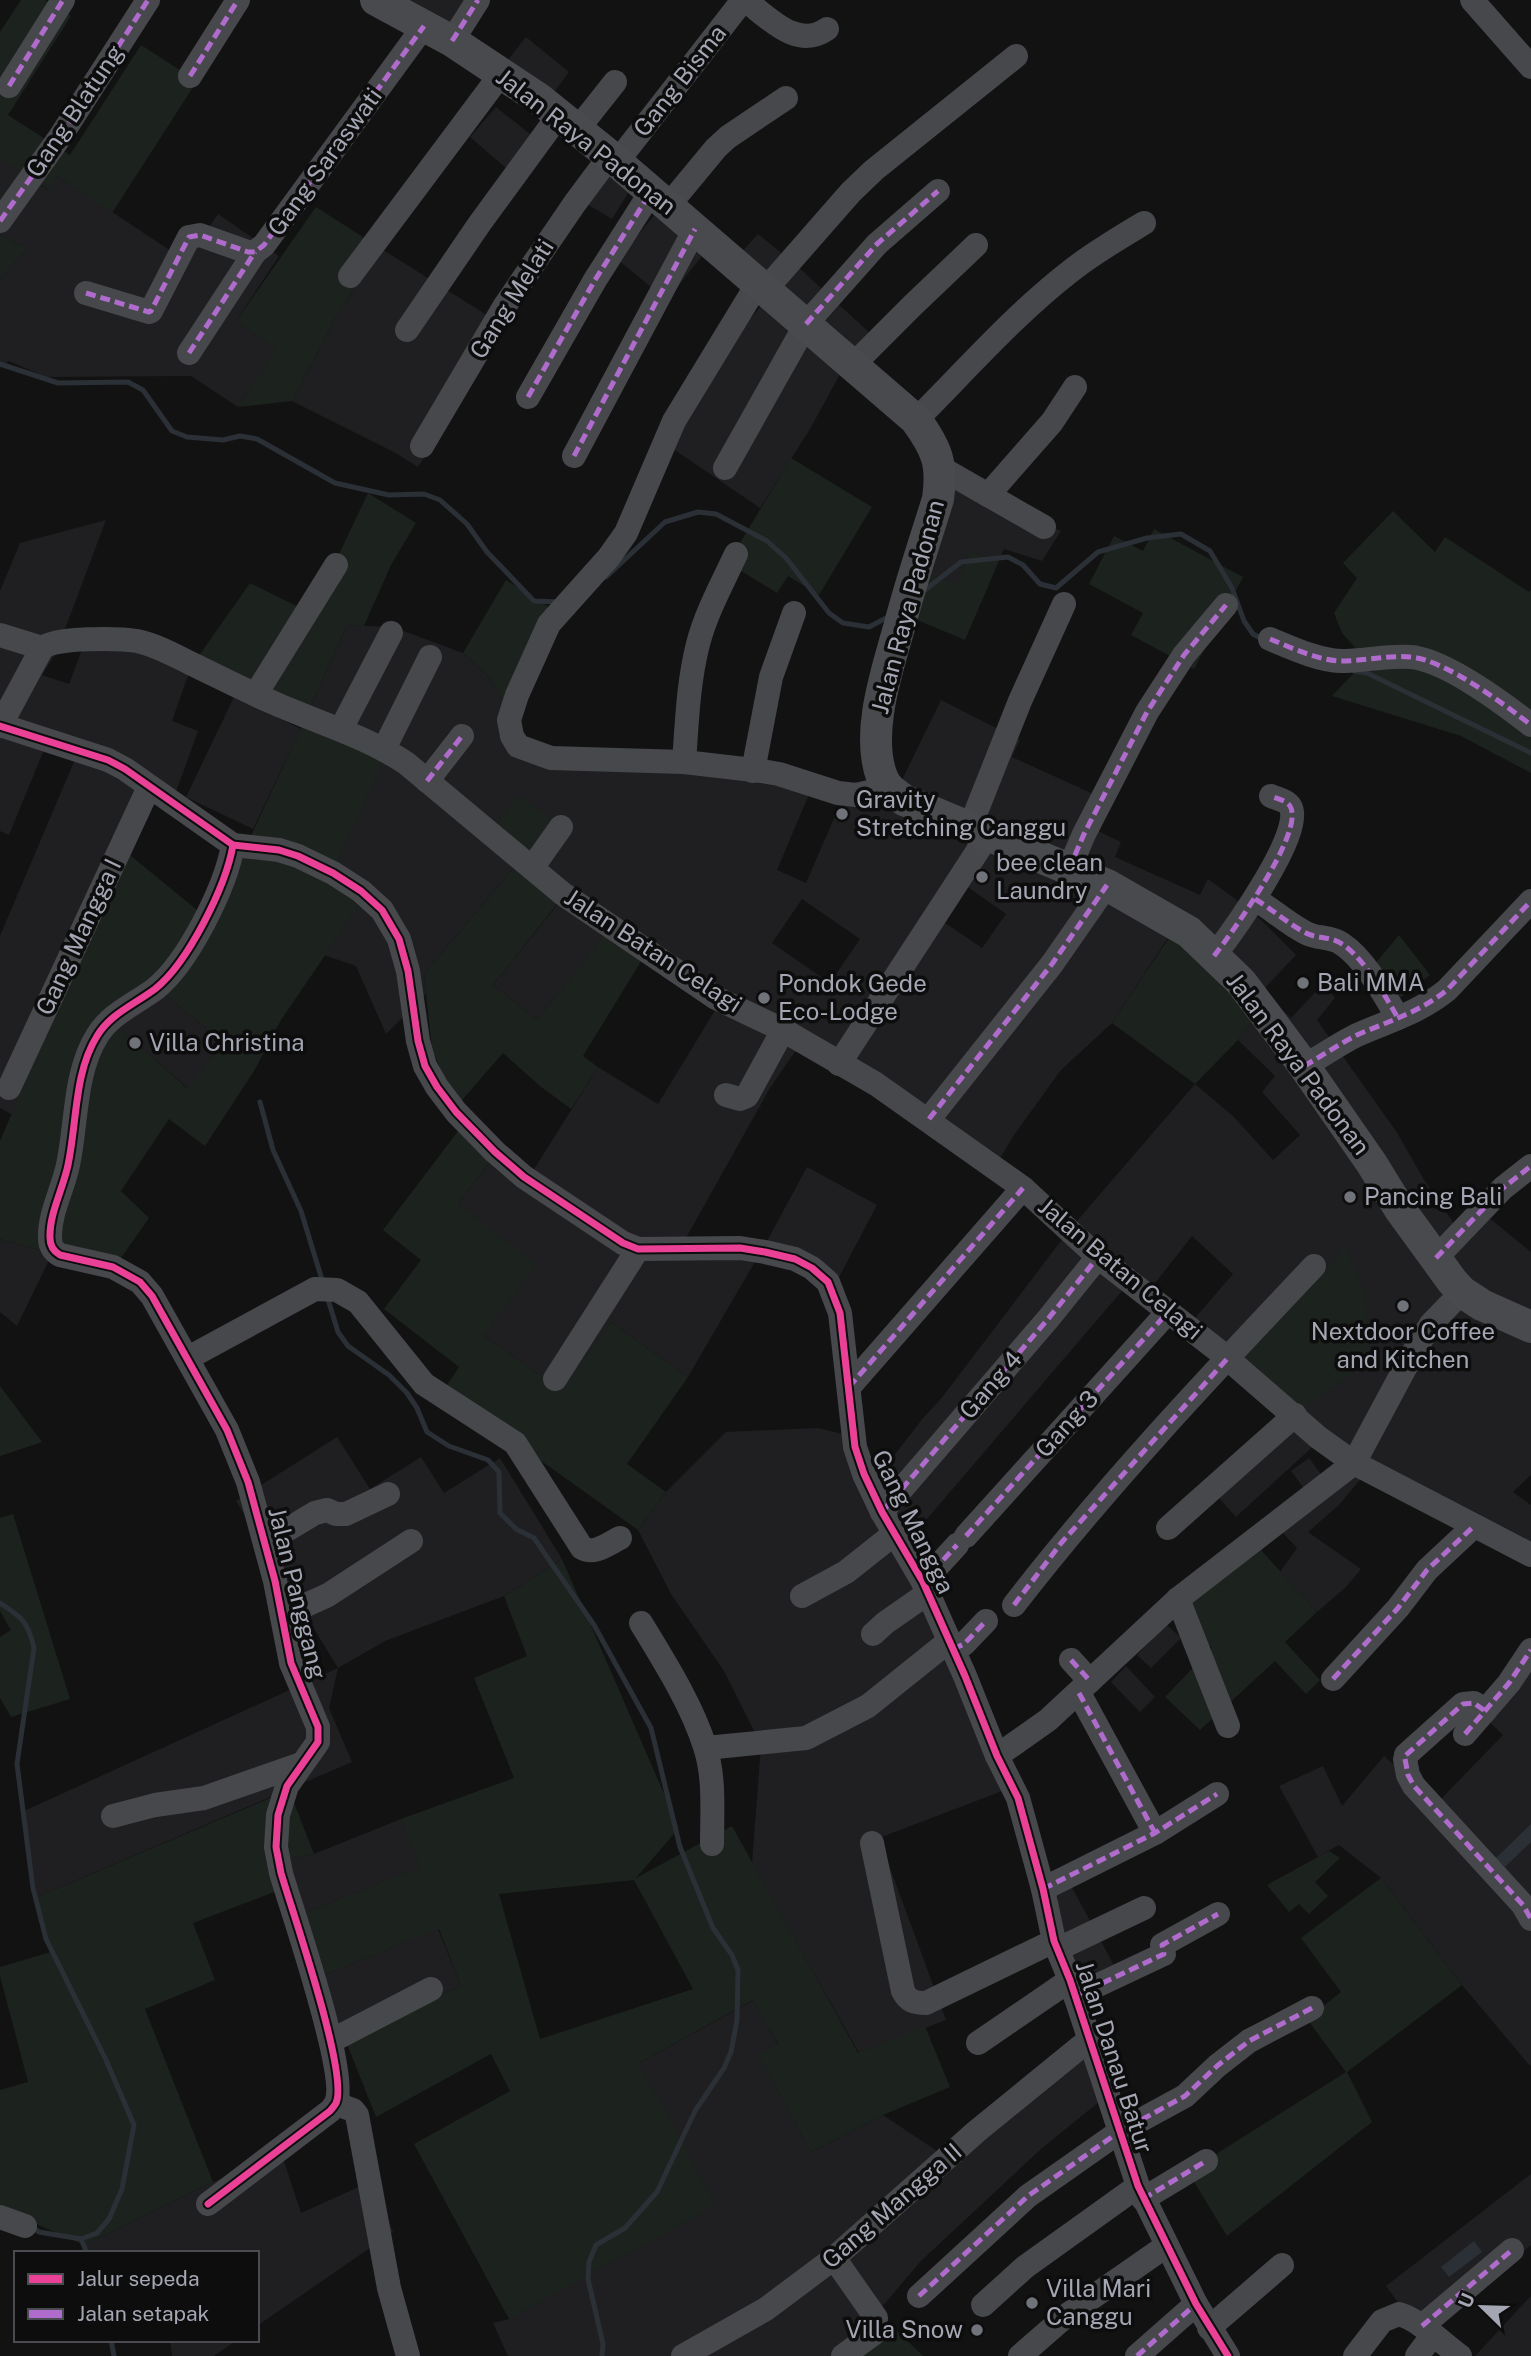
<svg xmlns="http://www.w3.org/2000/svg" width="1531" height="2356" viewBox="0 0 1531 2356" font-family="'Public Sans',sans-serif">
<style>
.built{fill:#1f1f21;fill-rule:evenodd}
.green{fill:#1c221d;fill-rule:evenodd}
.water{fill:#2a3036}
.lines{fill:none;stroke-linecap:round;stroke-linejoin:round}
.stream{stroke:#2a3036;stroke-width:5}
.minor{stroke:#47484b;stroke-width:24}
.major{stroke:#494a4d;stroke-width:32}
.quiet{stroke:#b06ccc;stroke-width:5;stroke-dasharray:10 5;stroke-linecap:butt}
.cycleway-casing{stroke:#0d0d0e;stroke-width:11}
.cycleway{stroke:#ea4096;stroke-width:7}
.poi-dot{fill:#71737b;stroke:#0d0d0e;stroke-width:2.5}
.labels{text-anchor:middle;stroke-width:7;stroke-linejoin:round;paint-order:stroke}
.street-label{font-size:24px;fill:#a4a7b3;stroke:#0d0d0e}
.poi-label{font-size:24px;fill:#a4a7b3;stroke:#0d0d0e;text-anchor:start}
</style>
<rect width="100%" height="100%" fill="#121213"/>
<g class="built">
<polygon points="390,0 481,0 446,51"/>
<polygon points="526,37 569,72 541,110 492,80"/>
<polygon points="496,107 535,138 507,169 470,137"/>
<polygon points="3,158 48,190 58,176 186,261 218,214 279,256 236,321 277,349 238,407 191,376 46,377 9,361 0,368 0,278 28,249 0,235 0,162"/>
<polygon points="611,172 630,190 612,219 587,204"/>
<polygon points="656,213 706,251 667,300 618,260"/>
<polygon points="758,234 795,264 872,335 845,365 810,429 760,508 663,442 727,346 767,299 726,269"/>
<polygon points="380,248 506,327 418,467 394,452 292,401 334,321"/>
<polygon points="953,483 1061,531 1042,561 1004,549 999,561 969,551 958,585 917,571"/>
<polygon points="106,520 56,653 42,675 69,684 89,631 191,667 172,721 198,731 173,800 155,780 13,1115 0,1108 0,936 79,750 48,740 9,835 0,831 0,591 20,543"/>
<path d="M347,625L393,627L463,653L489,677L513,717L525,744L754,760L810,792L777,870L806,883L848,786L867,788L887,742L898,788L941,700L1020,740L1012,757L1100,797L1088,826L1121,842L1115,857L1200,895L1208,879L1253,912L1296,955L1262,991L1291,1018L1324,983L1335,998L1317,1020L1396,1131L1423,1178L1461,1234L1482,1212L1531,1252V1475L1513,1492L1531,1505V1555L1372,1472L1360,1480L1339,1505L1308,1532L1361,1569L1345,1588L1317,1612L1280,1572L1297,1548L1280,1530L1311,1498L1291,1471L1309,1458L1326,1481L1343,1463L1319,1441L1236,1517L1210,1488L1293,1416L1346,1248L1233,1363L1189,1325L1233,1274L1192,1236L1149,1291L1133,1278L909,1540L1018,1785L879,1838L946,2020L859,2053L752,1864L761,1745L724,1671L671,1594L638,1530L666,1492L726,1432L818,1428L863,1439L879,1475L923,1418L940,1400L1070,1229L1195,1084L1234,1117L1273,1160L1300,1135L1262,1092L1275,1076L1238,1040L1260,1011L1172,932L1112,1023L1061,1070L1014,1135L998,1162L801,1043L770,1088L677,1254L767,1241L807,1167L877,1205L838,1279L767,1241L688,1377L611,1322L562,1391L483,1335L458,1204L503,1145L533,1171L598,1067L658,1104L722,999L613,926L537,1020L493,985L565,895L517,864L424,974L426,994L386,1034L356,966L324,955L369,891L332,872L309,710ZM955,878L1006,914L982,948L935,916ZM802,899L860,939L830,983L772,943Z"/>
<polygon points="234,697 301,729 253,829 186,797"/>
<polygon points="155,986 224,1043 188,1088 119,1029"/>
<polygon points="0,1239 52,1254 17,1326 0,1312"/>
<polygon points="337,1437 370,1489 421,1457 444,1493 500,1458 562,1559 504,1596 385,1641 338,1668 329,1708 352,1762 37,1897 24,1811 338,1668 236,1501"/>
<polygon points="1166,1624 1181,1638 1151,1668 1137,1655"/>
<polygon points="1531,1648 1531,2065 1530,2066 1462,1985 1381,1878 1339,1845 1318,1857 1279,1786 1323,1766 1342,1806 1384,1756 1437,1803 1503,1735 1474,1707"/>
<polygon points="1126,1666 1155,1697 1140,1712 1111,1682"/>
<polygon points="401,1819 421,1867 295,1917 286,1859 314,1854"/>
<polygon points="1069,1882 1116,1969 1074,1996 1060,1948 1057,1889"/>
<polygon points="438,1929 461,1986 343,2034 321,1976"/>
<polygon points="754,2000 778,2045 759,2056 811,2152 883,2115 946,2157 1085,2035 1105,2097 1041,2149 921,2261 840,2356 508,2356 493,2323 509,2319 639,2063"/>
<polygon points="282,2155 301,2213 374,2180 393,2232 257,2326 257,2253 92,2253 84,2245 213,2182"/>
<polygon points="1531,2174 1531,2245 1427,2335 1415,2325 1386,2286"/>
<polygon points="1531,2296 1531,2356 1475,2356"/>
<polygon points="170,2340 237,2340 214,2356 172,2356"/>
</g>
<g class="green">
<polygon points="21,0 45,0 71,16 8,115 70,155 141,45 197,81 112,213 58,176 49,190 3,159 0,162 0,32"/>
<polygon points="316,207 380,248 334,321 292,401 238,407 276,349 236,321"/>
<polygon points="0,235 28,249 0,278"/>
<polygon points="791,458 872,507 819,595 788,576 777,593 728,563"/>
<path d="M368,493L416,523L391,565L364,626L347,625L309,710L390,748L332,872L369,891L281,1020L254,1071L205,1146L169,1119L121,1191L149,1218L116,1265L52,1254L0,1239V1141L125,851L208,919L243,853L309,711L191,667L250,583L311,613ZM155,986L224,1043L187,1088L120,1029Z"/>
<polygon points="1393,511 1435,552 1445,537 1529,592 1531,590 1531,773 1461,736 1332,696 1366,660 1342,633 1334,613 1357,578 1343,563"/>
<polygon points="1154,529 1243,577 1194,669 1131,635 1143,613 1089,584 1114,536 1143,551"/>
<polygon points="969,551 999,561 965,640 910,617 917,571 958,584"/>
<polygon points="506,580 563,616 513,717 489,677 463,653"/>
<polygon points="517,795 572,832 541,878 565,894 493,985 537,1020 612,926 648,950 583,1056 598,1067 571,1109 540,1086 503,1053 456,1107 432,1049 424,974 517,864 494,828"/>
<polygon points="1173,932 1260,1011 1238,1040 1195,1084 1112,1023"/>
<polygon points="1399,935 1430,975 1392,1004 1365,976"/>
<polygon points="468,1118 503,1145 458,1204 537,1265 483,1335 561,1390 611,1322 688,1377 627,1464 666,1492 638,1530 443,1391 459,1367 384,1309 421,1260 383,1230"/>
<polygon points="1346,1247 1365,1293 1371,1360 1293,1416 1233,1363"/>
<polygon points="0,1386 42,1442 0,1456"/>
<polygon points="13,1514 70,1699 11,1717 0,1698 0,1637 11,1630 0,1611 0,1518"/>
<polygon points="1261,1550 1317,1612 1285,1642 1320,1680 1306,1694 1275,1661 1200,1730 1165,1697 1212,1648 1176,1614"/>
<path d="M562,1559L679,1828L636,1878L732,1826L858,2053L925,2026L950,2087L883,2115L811,2152L758,2055L778,2044L753,2000L639,2063L716,2205L509,2319L414,2144L510,2091L491,2054L376,2117L343,2034L461,1986L439,1929L321,1976L295,1917L420,1867L401,1819L514,1778L474,1678L527,1656L504,1596ZM634,1880L693,1989L540,2039L499,1894Z"/>
<polygon points="289,1790 314,1854 286,1859 290,1886 193,1923 215,1980 145,2009 213,2182 84,2245 0,2208 0,2090 28,2082 0,1976 0,1967 51,1952 37,1897"/>
<polygon points="1329,1851 1340,1858 1315,1882 1328,1896 1309,1914 1299,1904 1289,1912 1267,1885"/>
<polygon points="1381,1878 1462,1985 1347,2072 1372,2122 1227,2236 1188,2172 1346,2072 1307,2019 1341,1992 1301,1938"/>
<polygon points="878,2312 923,2356 840,2356"/>
</g>
<g class="water">
<polygon points="1531,1824 1531,1842 1505,1867 1496,1858"/>
<polygon points="1474,2241 1482,2252 1449,2277 1441,2267"/>
</g>
<g class="lines">
<g class="stream">
<polyline points="0,364 58,383 128,382 143,390 172,431 187,437 223,440 240,436 257,439 335,483 389,495 424,494 440,500 467,524 487,552 534,601 559,602"/>
<polyline points="606,577 665,522 698,512 716,514 767,541 786,558 829,613 843,623 869,627 890,616"/>
<polyline points="920,594 961,562 1008,557 1023,565 1040,584 1056,588 1098,552 1147,538 1181,534 1210,551 1232,588 1244,621 1253,634 1264,640"/>
<polyline points="1354,671 1367,673 1531,753"/>
<polyline points="260,1102 273,1150 301,1211 323,1283"/>
<polyline points="327,1296 338,1332 348,1346 389,1375 407,1393 417,1408 427,1432 449,1446 488,1460 499,1472 500,1513 516,1529 534,1538 594,1625 651,1728 680,1847 713,1928 732,1955 738,1970 737,2020 731,2052 724,2068 695,2111 657,2192 625,2228 596,2245 589,2262 588,2279 603,2344 602,2356"/>
<path d="M0,1603C22,1617 28,1622 34,1648L17,1764L33,1888L46,1939L106,2060L134,2125L122,2189L109,2219L97,2233L81,2239"/>
<polyline points="32,2227 39,2232 81,2239 87,2253"/>
<polyline points="111,2340 114,2356"/>
</g>
<g class="minor">
<path d="M745,0C769,18 797,50 827,29"/>
<polyline points="1472,0 1531,67"/>
<polyline points="452,41 478,0"/>
<polyline points="190,76 238,0"/>
<polyline points="9,86 63,0"/>
<polyline points="577,130 615,82"/>
<polyline points="617,162 743,0"/>
<polyline points="668,206 716,148 728,137 786,98"/>
<polyline points="0,221 60,137 148,0"/>
<polyline points="350,276 501,74"/>
<polyline points="758,283 674,421 626,533 609,557 549,624 517,695 509,720 512,736 518,746 551,758 684,762 762,771 779,774 838,793 856,795 887,788"/>
<polyline points="766,289 851,192 874,170 1016,56"/>
<polyline points="86,293 149,312 151,311 189,237 200,235 248,252 255,252 264,245 424,26"/>
<polyline points="407,330 480,223 559,115"/>
<polyline points="189,353 255,252"/>
<polyline points="854,364 913,305 976,245"/>
<polyline points="528,397 595,280 651,192"/>
<path d="M916,420C967,369 1015,314 1072,270C1095,252 1119,238 1144,223"/>
<polyline points="422,446 504,307 575,203 610,156"/>
<polyline points="574,456 695,229"/>
<polyline points="725,468 806,324 877,244 938,191"/>
<polyline points="941,468 988,495 1052,422 1075,387"/>
<polyline points="988,495 1044,527"/>
<polyline points="0,635 42,648"/>
<path d="M1270,639C1292,648 1317,660 1341,661C1364,661 1388,655 1411,657C1445,660 1504,704 1531,725"/>
<path d="M42,648C56,637 119,638 137,641C156,645 174,655 192,664C219,677 246,691 274,703C319,723 365,736 406,763L563,894L716,998L783,1030L876,1084L1023,1188L1098,1257L1220,1352L1319,1438L1354,1463L1531,1555"/>
<polyline points="256,694 336,565"/>
<polyline points="0,725 108,760 125,769 233,845 279,850 298,856 333,873 361,891 382,910 399,939 408,971 418,1041 425,1066 437,1087 456,1112 495,1152 524,1177 623,1243 638,1249 740,1248 765,1252 795,1259 812,1268 828,1282 840,1313 855,1447 864,1474 882,1512 923,1582 965,1676 997,1756 1018,1798 1043,1889 1054,1941 1070,1980 1138,2186 1196,2304 1228,2356"/>
<polyline points="0,726 42,648"/>
<polyline points="341,729 391,633"/>
<polyline points="384,749 430,657"/>
<path d="M684,762C687,723 688,683 698,644C706,613 722,584 736,554"/>
<polyline points="753,771 771,677 794,613"/>
<polyline points="427,781 462,736"/>
<polyline points="970,827 1020,701 1064,604"/>
<polyline points="532,868 561,827"/>
<polyline points="1069,869 1084,834 1147,712 1184,655 1226,605"/>
<path d="M1255,899C1272,909 1288,924 1306,933C1317,939 1331,936 1342,944C1364,958 1385,996 1398,1018"/>
<path d="M1214,956C1231,934 1306,831 1290,806C1286,800 1277,799 1271,796"/>
<polyline points="839,1064 988,835"/>
<path d="M1304,1066C1322,1056 1339,1044 1357,1035C1389,1021 1420,1012 1447,990L1531,901"/>
<polyline points="9,1088 149,787"/>
<polyline points="726,1095 740,1099 747,1096 783,1030"/>
<polyline points="929,1119 1052,964 1107,885"/>
<polyline points="1436,1258 1503,1188 1531,1166"/>
<path d="M188,1358L315,1289L337,1290L358,1302L424,1384L515,1443L582,1548C594,1555 608,1544 620,1538"/>
<polyline points="555,1379 638,1249"/>
<polyline points="849,1387 1023,1188"/>
<polyline points="882,1512 1048,1319 1098,1257"/>
<polyline points="1168,1528 1295,1415"/>
<polyline points="966,1536 1168,1312"/>
<polyline points="265,1543 315,1513 327,1510 336,1514 346,1514 388,1494"/>
<polyline points="923,1582 957,1545"/>
<polyline points="802,1596 846,1572 894,1534"/>
<polyline points="1178,1599 1228,1726"/>
<path d="M1014,1605C1106,1486 1211,1375 1314,1266"/>
<polyline points="282,1616 328,1595 411,1541"/>
<path d="M641,1623C664,1661 692,1705 705,1747C715,1777 712,1812 712,1844"/>
<polyline points="873,1634 885,1623 928,1593"/>
<polyline points="953,1649 964,1644 986,1621"/>
<polyline points="1071,1660 1090,1681"/>
<polyline points="1333,1679 1398,1608 1427,1570 1473,1527"/>
<polyline points="1079,1693 1155,1833"/>
<polyline points="1465,1734 1509,1683 1531,1650"/>
<polyline points="706,1748 806,1738 868,1706 949,1641"/>
<polyline points="1406,1755 1463,1704 1474,1703 1485,1711"/>
<polyline points="997,1756 1048,1720 1178,1599 1354,1463 1413,1353 1431,1324 1462,1292"/>
<polyline points="1405,1759 1408,1775 1414,1786 1523,1905 1531,1919"/>
<polyline points="113,1816 155,1805 204,1798 301,1764"/>
<path d="M872,1843L903,1991C908,2001 914,2003 926,2003L1054,1941"/>
<polyline points="1043,1889 1155,1833 1217,1794"/>
<polyline points="1058,1949 1144,1908"/>
<polyline points="1075,1996 1164,1954 1162,1945 1218,1914"/>
<polyline points="331,2041 431,1989"/>
<polyline points="978,2043 1070,1980"/>
<polyline points="336,2104 353,2110 357,2115 389,2288 408,2356"/>
<polyline points="1143,2199 1206,2161"/>
<path d="M208,2204L330,2111C330,2111 336,2104 336,2103C349,2074 292,1911 281,1873L276,1847L278,1815L287,1786L318,1742V1727L291,1663L275,1581L248,1482L227,1430L152,1296L140,1282L113,1267L60,1255C53,1251 50,1246 50,1238C49,1214 63,1189 68,1165C77,1123 74,1073 97,1036C110,1014 135,1004 155,989C188,963 226,886 233,845"/>
<polyline points="0,2217 25,2226"/>
<polyline points="834,2258 876,2318 873,2334 843,2356"/>
<polyline points="919,2296 1028,2196 1119,2132 1185,2096 1217,2066 1249,2041 1312,2008"/>
<polyline points="983,2305 1025,2267 1138,2186"/>
<polyline points="1422,2326 1512,2250"/>
<polyline points="1209,2328 1282,2265"/>
<polyline points="683,2356 766,2309 834,2258 977,2131 1090,2039"/>
<polyline points="1020,2356 1067,2315 1166,2246"/>
<polyline points="1137,2356 1196,2304"/>
<path d="M1355,2356L1382,2321L1399,2314C1420,2320 1442,2343 1460,2356"/>
<polyline points="1417,2356 1432,2336"/>
</g>
<path class="major" d="M376,0L452,41L538,98L610,156L916,420C937,449 943,464 938,499C925,541 911,582 900,624C888,668 865,732 882,777C886,788 894,793 904,800L1107,885L1189,932L1241,982L1272,1023L1304,1066L1372,1164L1399,1208L1452,1281L1462,1292L1482,1305L1531,1327"/>
<g class="quiet">
<polyline points="452,41 478,0"/>
<polyline points="190,76 238,0"/>
<polyline points="9,86 63,0"/>
<polyline points="0,221 60,137 148,0"/>
<polyline points="86,293 149,312 151,311 189,237 200,235 248,252 255,252 264,245 424,26"/>
<polyline points="806,324 877,244 938,191"/>
<polyline points="189,353 255,252"/>
<polyline points="528,397 595,280 651,192"/>
<polyline points="574,456 695,229"/>
<path d="M1270,639C1292,648 1317,660 1341,661C1364,661 1388,655 1411,657C1445,660 1504,704 1531,725"/>
<polyline points="427,781 462,736"/>
<polyline points="1069,869 1084,834 1147,712 1184,655 1226,605"/>
<path d="M1255,899C1272,909 1288,924 1306,933C1317,939 1331,936 1342,944C1364,958 1385,996 1398,1018"/>
<path d="M1214,956C1231,934 1306,831 1290,806C1286,800 1277,799 1271,796"/>
<path d="M1304,1066C1322,1056 1339,1044 1357,1035C1389,1021 1420,1012 1447,990L1531,901"/>
<polyline points="929,1119 1052,964 1107,885"/>
<polyline points="1436,1258 1503,1188 1531,1166"/>
<polyline points="849,1387 1023,1188"/>
<polyline points="882,1512 1048,1319 1098,1257"/>
<polyline points="966,1536 1168,1312"/>
<polyline points="923,1582 957,1545"/>
<polyline points="1014,1605 1062,1542 1227,1359"/>
<polyline points="953,1649 964,1644 986,1621"/>
<polyline points="1071,1660 1090,1681"/>
<polyline points="1333,1679 1398,1608 1427,1570 1473,1527"/>
<polyline points="1079,1693 1155,1833"/>
<polyline points="1465,1734 1509,1683 1531,1650"/>
<polyline points="1406,1755 1463,1704 1474,1703 1485,1711"/>
<polyline points="1405,1759 1408,1775 1414,1786 1523,1905 1531,1919"/>
<polyline points="1043,1889 1155,1833 1217,1794"/>
<polyline points="1075,1996 1164,1954 1162,1945 1218,1914"/>
<polyline points="1143,2199 1206,2161"/>
<polyline points="919,2296 1028,2196 1119,2132 1185,2096 1217,2066 1249,2041 1312,2008"/>
<polyline points="1422,2326 1512,2250"/>
<polyline points="1137,2356 1196,2304"/>
</g>
<g class="cycleway-casing">
<g id="cycleway">
<polyline points="0,726 108,760 125,769 233,845 279,850 298,856 333,873 361,891 382,910 399,939 408,971 418,1041 425,1066 437,1087 456,1112 495,1152 524,1177 623,1243 638,1249 740,1248 765,1252 795,1259 812,1268 828,1282 840,1313 855,1447 864,1474 882,1512 923,1582 965,1676 997,1756 1018,1798 1043,1889 1054,1941 1070,1980 1138,2186 1196,2304 1228,2356"/>
<path d="M208,2204L330,2111C330,2111 336,2104 336,2103C349,2074 292,1911 281,1873L276,1847L278,1815L287,1786L318,1742V1727L291,1663L275,1581L248,1482L227,1430L152,1296L140,1282L113,1267L60,1255C53,1251 50,1246 50,1238C49,1214 63,1189 68,1165C77,1123 74,1073 97,1036C110,1014 135,1004 155,989C188,963 226,886 233,845"/>
</g>
</g>
<use href="#cycleway" class="cycleway"/>
</g>
<g class="poi-dot">
<circle cx="842" cy="814" r="7"/>
<circle cx="982" cy="877" r="7"/>
<circle cx="1303" cy="983" r="7"/>
<circle cx="764" cy="998" r="7"/>
<circle cx="135" cy="1043" r="7"/>
<circle cx="1350" cy="1197" r="7"/>
<circle cx="1403" cy="1306" r="7"/>
<circle cx="1032" cy="2303" r="7"/>
<circle cx="977" cy="2330" r="7"/>
</g>
<g class="labels">
<g class="street-label">
<text transform="translate(680 81) rotate(-52)" y="8">Gang Bisma</text>
<text transform="translate(75 111) rotate(-56)" y="8">Gang Blatung</text>
<text transform="translate(586 142) rotate(38)" y="8">Jalan Raya Padonan</text>
<text transform="translate(325 162) rotate(-54)" y="8">Gang Saraswati</text>
<text transform="translate(512 299) rotate(-58)" y="8">Gang Melati</text>
<text transform="translate(908 607) rotate(-75)" y="8">Jalan Raya Padonan</text>
<text transform="translate(79 937) rotate(-65)" y="8">Gang Mangga I</text>
<text transform="translate(653 951) rotate(33)" y="8">Jalan Batan Celagi</text>
<text transform="translate(1298 1064) rotate(53)" y="8">Jalan Raya Padonan</text>
<text transform="translate(1120 1269) rotate(40)" y="8">Jalan Batan Celagi</text>
<text transform="translate(991 1385) rotate(-49)" y="8">Gang 4</text>
<text transform="translate(1067 1424) rotate(-48)" y="8">Gang 3</text>
<text transform="translate(913 1522) rotate(64)" y="8">Gang Mangga</text>
<text transform="translate(297 1593) rotate(76)" y="8">Jalan Panggang</text>
<text transform="translate(1114 2057) rotate(72)" y="8">Jalan Danau Batur</text>
<text transform="translate(892 2206) rotate(-41)" y="8">Gang Mangga II</text>
</g>
<g class="poi-label">
<text x="856" y="808">Gravity<tspan x="856" dy="28">Stretching Canggu</tspan></text>
<text x="996" y="871">bee clean<tspan x="996" dy="28">Laundry</tspan></text>
<text x="1317" y="991">Bali MMA</text>
<text x="778" y="992">Pondok Gede<tspan x="778" dy="28">Eco-Lodge</tspan></text>
<text x="149" y="1051">Villa Christina</text>
<text x="1364" y="1205">Pancing Bali</text>
<text x="1403" y="1340" text-anchor="middle">Nextdoor Coffee<tspan x="1403" dy="28">and Kitchen</tspan></text>
<text x="1046" y="2297">Villa Mari<tspan x="1046" dy="28">Canggu</tspan></text>
<text x="963" y="2338" text-anchor="end">Villa Snow</text>
</g>
</g>
<rect x="14" y="2251" width="245" height="91" fill="#0d0d0e" stroke="#494b50" stroke-width="2"/>
<rect x="28" y="2274" width="35" height="10" fill="#ea4096" stroke="#494b50" stroke-width="2"/>
<text x="77" y="2286" font-size="21" fill="#a4a7b3">Jalur sepeda</text>
<rect x="28" y="2309" width="35" height="10" fill="#b06ccc" stroke="#494b50" stroke-width="2"/>
<text x="77" y="2321" font-size="21" fill="#a4a7b3">Jalan setapak</text>
<g transform="translate(1482 2307) rotate(293)" stroke="#0d0d0e" stroke-width="5" paint-order="stroke">
<path d="M0-5L12 26L0 18L-12 26Z" fill="#a4a7b3"/>
<text y="-10" font-size="19" font-weight="bold" text-anchor="middle" fill="#a4a7b3">U</text>
</g>
</svg>
